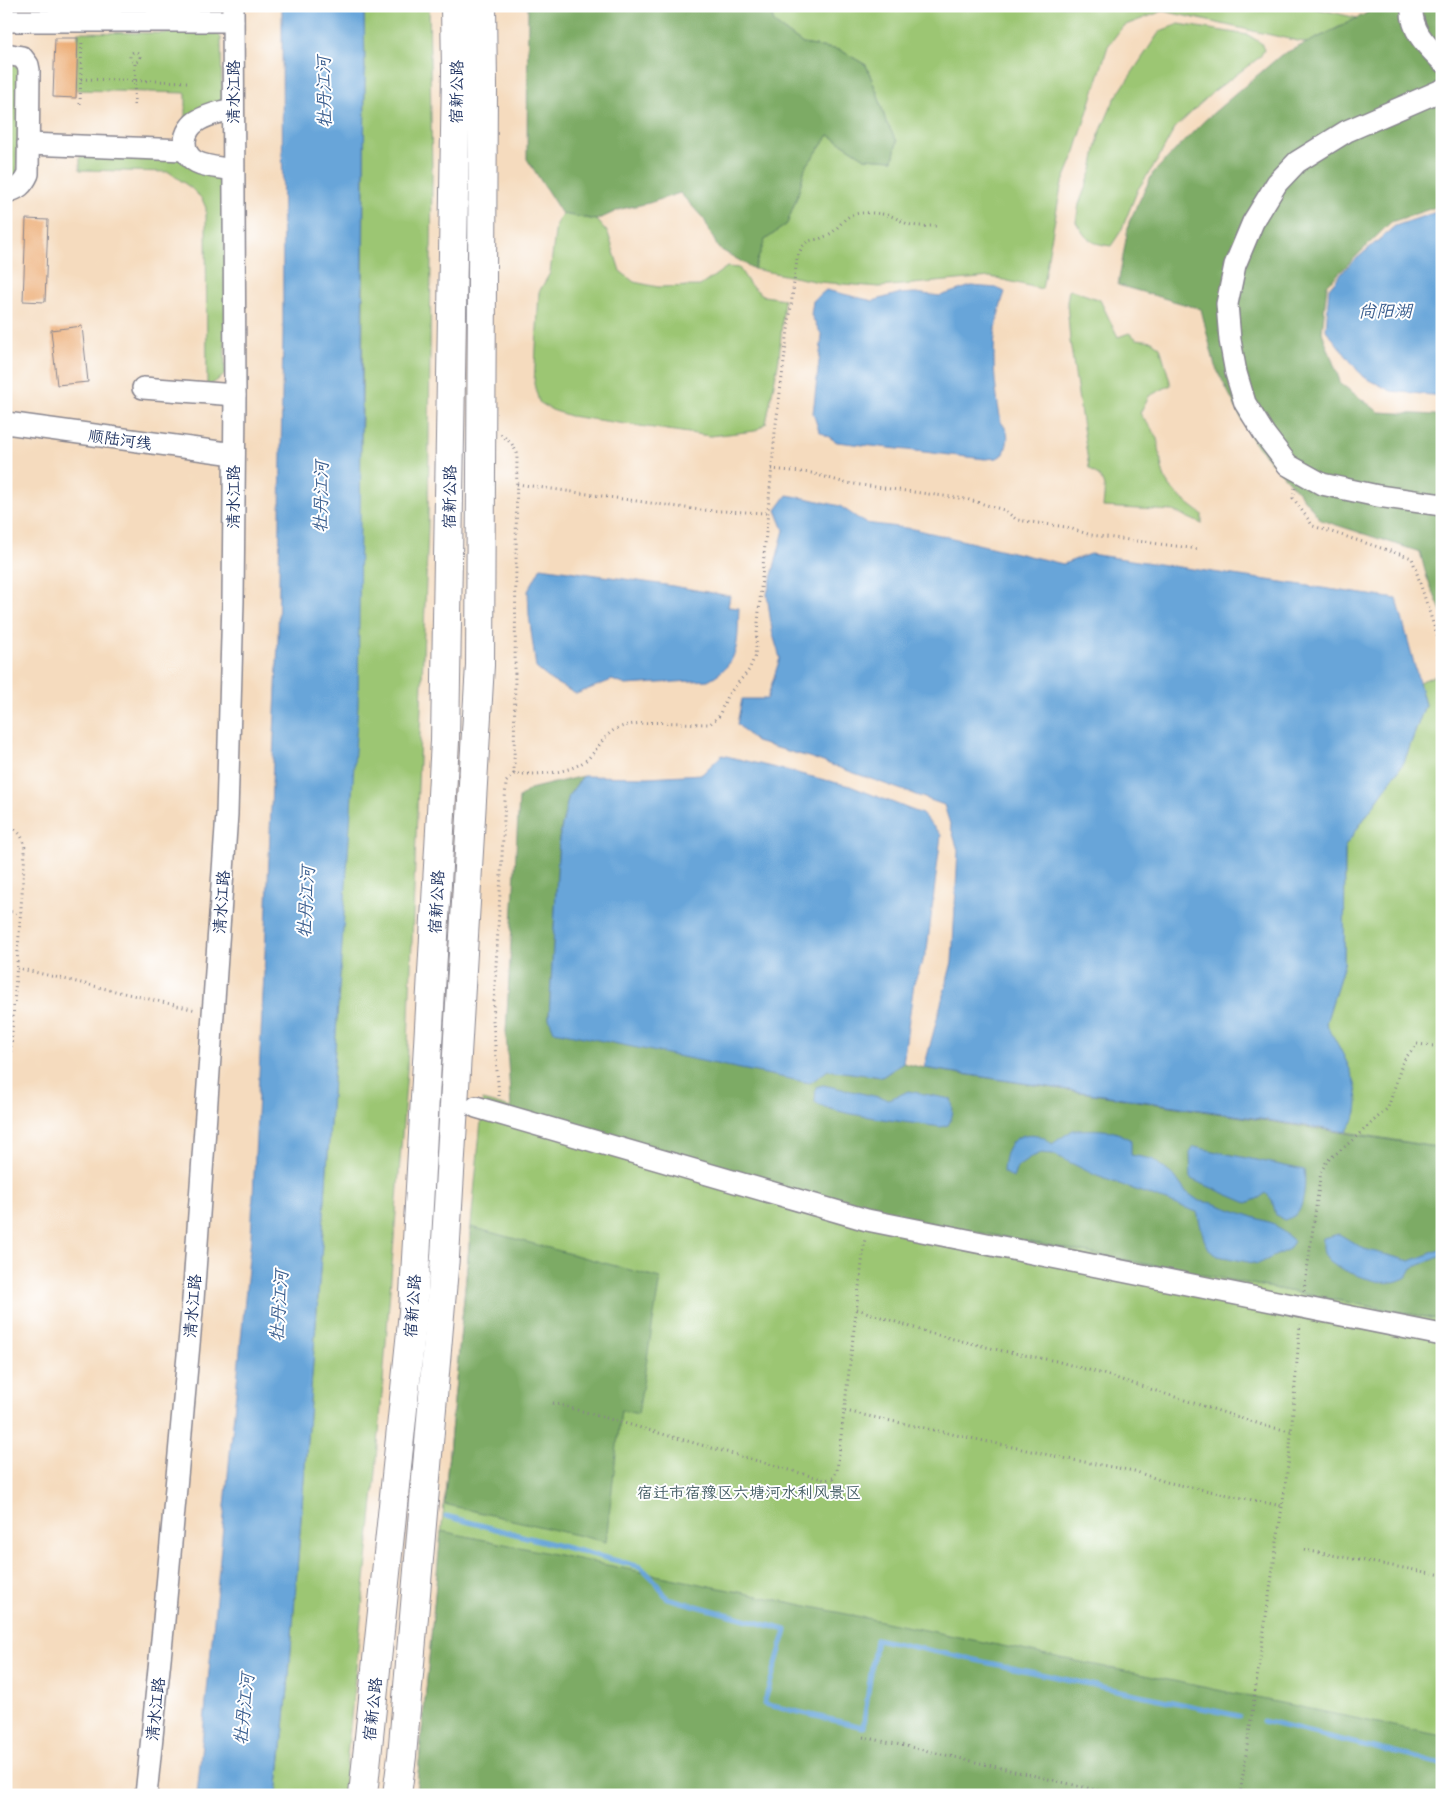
<svg xmlns="http://www.w3.org/2000/svg" width="1448" height="1801" viewBox="0 0 1448 1801" font-family="Sriracha,'LXGW WenKai TC',sans-serif">
<style>
.green{fill:#9cc673;stroke:#5c7a68}
.forest{fill:#7dab65;stroke:#4c6d62}
.water{fill:#68a5d9;stroke:#426a9c}
.lines{fill:none;stroke-linecap:round;stroke-linejoin:round}
.stream{stroke:#68a5d9;stroke-width:5}
.building{fill:#ecab72}
.minor-casing{stroke:#88858e;stroke-width:24}
.highway-casing{stroke:#88858e;stroke-width:30}
.path{stroke:#88858e;stroke-width:3;stroke-dasharray:1 4;stroke-linecap:butt}
.minor{stroke:#fff;stroke-width:21}
.highway{stroke:#fff;stroke-width:28}
.labels{text-anchor:middle;stroke-width:4;stroke-linejoin:round;paint-order:stroke}
.street-label{font-size:16px;fill:#1b2f5e;stroke:#fff}
.park-label{font-size:16px;fill:#425c64;stroke:#fff}
.water-label{font-size:18px;font-style:italic;fill:#3a5e8f;stroke:#fff}
</style>
<rect width="100%" height="100%" fill="#fff"/>
<filter id="ink" filterUnits="userSpaceOnUse"><feTurbulence type="fractalNoise" baseFrequency=".02" numOctaves="2"/><feDisplacementMap in="SourceGraphic" scale="10" xChannelSelector="R" yChannelSelector="G"/><feConvolveMatrix kernelMatrix="1 2 1 2 8 2 1 2 1" color-interpolation-filters="sRGB"/></filter>
<filter id="wash" filterUnits="userSpaceOnUse"><feTurbulence type="fractalNoise" baseFrequency=".0096" numOctaves="4" result="noise"/><feDisplacementMap in="SourceGraphic" scale="20" xChannelSelector="R" yChannelSelector="G"/><feGaussianBlur stdDeviation="1.12" result="paint"/><feColorMatrix in="noise" values="0 0 0 0 0 0 0 0 0 0 0 0 0 0 0 0 0 1.4 0 .05"/><feComposite in="paint" operator="in"/></filter>
<g filter="url(#wash)">
<rect width="100%" height="100%" fill="#f5dbbe"/>
<g class="green">
<polygon points="364,6 429,6 432,173 428,527 407,1070 376,1472 343,1795 277,1795 288,1689 322,1244 339,985 362,419 365,75"/>
<polygon points="769,6 1305,6 1357,18 1307,43 1163,11 1123,26 1108,46 1073,158 1061,187 1042,289 991,277 879,287 819,282 754,269 765,240 787,224 798,194 805,168 829,135 865,158 893,160 897,141 886,122 878,95 866,65 840,50 803,44 774,23"/>
<path d="M1179,24L1248,35L1261,43L1264,50L1260,57L1214,91L1175,128L1157,161L1138,189L1121,231L1111,246C1089,243 1087,240 1076,222L1079,204L1092,170L1099,135L1114,100L1160,31Z"/>
<polygon points="78,32 218,34 221,38 222,101 186,122 186,93 76,90"/>
<polygon points="6,60 21,69 17,176 6,184"/>
<polygon points="80,156 181,159 222,178 224,186 225,374 221,378 207,387 206,208 202,199 191,188 169,172 80,170"/>
<polygon points="562,214 597,220 608,233 620,271 634,282 658,287 700,286 727,267 739,268 750,285 764,296 784,299 779,359 766,423 755,431 710,436 570,416 552,410 539,402 534,384 539,292 550,273 556,224"/>
<path d="M1069,289L1100,300L1118,337L1129,333L1137,339L1152,341L1160,347L1171,385L1149,396L1140,413C1145,422 1154,429 1157,439C1161,452 1160,466 1165,478C1169,490 1191,506 1202,514V524L1173,511L1103,507C1105,487 1107,481 1089,468L1070,341L1067,302Z"/>
<polygon points="1442,673 1442,1148 1346,1132 1357,1112 1326,1023 1344,964 1345,846 1404,762 1425,705 1419,682"/>
<polygon points="483,1100 866,1211 1442,1320 1442,1795 416,1795"/>
</g>
<g class="forest">
<polygon points="528,6 769,6 774,23 803,44 840,50 866,65 878,95 886,122 897,141 893,160 865,158 829,135 805,168 798,194 787,224 765,240 754,269 718,248 704,219 680,193 649,203 621,209 597,220 562,214 527,159"/>
<polygon points="1376,6 1442,6 1442,205 1391,222 1327,285 1322,332 1341,384 1379,412 1435,415 1442,416 1442,613 1427,578 1420,552 1321,520 1301,495 1254,443 1215,366 1201,309 1118,285 1129,222 1153,173 1204,121 1281,55 1332,31 1365,14"/>
<polygon points="583,776 569,795 559,839 549,1018 555,1031 882,1077 903,1063 924,1068 1442,1148 1442,1320 866,1211 511,1109 506,1032 519,798 530,789"/>
<polygon points="471,1227 660,1278 638,1414 621,1410 606,1542 444,1504"/>
<polygon points="441,1531 1442,1736 1442,1795 416,1795"/>
</g>
<g class="water">
<polygon points="282,6 364,6 365,75 358,705 322,1244 288,1689 277,1795 197,1795 251,1237 265,953 278,640 283,333"/>
<polygon points="1442,210 1442,396 1391,391 1362,376 1326,330 1329,288 1348,266 1395,226"/>
<path d="M971,286L997,288L1005,292C989,335 993,379 1001,422C1011,434 1008,441 1004,454L997,458L985,459L837,442L819,431L813,413L822,336L811,315L813,301L826,290L873,301L897,294L915,293L940,296Z"/>
<path d="M787,495L810,499L840,506L865,523L914,529L1063,564L1090,554L1397,599L1425,705L1404,762L1345,846L1344,964L1326,1023C1338,1046 1363,1084 1357,1111C1356,1118 1350,1126 1346,1132L924,1068L952,962L958,850L944,805L812,758L756,742L737,724L742,699H767L780,658L772,631L767,594L784,530L776,510Z"/>
<path d="M541,567L673,586L730,596L728,607L739,608C737,641 742,663 708,680L626,685L612,680L576,694L552,681L536,668L529,615L528,591Z"/>
<polygon points="722,755 850,786 922,814 941,835 927,950 914,983 903,1063 882,1077 828,1070 810,1083 554,1031 549,1018 559,839 569,795 583,776 648,777 702,774"/>
<path d="M823,1085L888,1099L900,1095L908,1091L951,1099C954,1108 953,1118 948,1125L941,1127C917,1123 830,1115 815,1102L816,1087Z"/>
<path d="M1073,1130C1095,1130 1112,1127 1131,1140V1155L1152,1159L1175,1177L1185,1191L1199,1201L1212,1203L1274,1224L1294,1241L1289,1249L1258,1264L1218,1256L1209,1250L1204,1239L1197,1212L1097,1176L1053,1154L1041,1153L1032,1157L1017,1167L1013,1178L1003,1172C1004,1156 1007,1140 1024,1135C1037,1133 1043,1136 1052,1144Z"/>
<path d="M1194,1147L1304,1170C1306,1180 1304,1202 1299,1211C1296,1216 1290,1218 1284,1220L1276,1215L1272,1200L1266,1193L1259,1198L1247,1203L1191,1179L1190,1153Z"/>
<path d="M1339,1234L1364,1249L1410,1261L1442,1249V1256L1412,1268L1407,1277C1402,1279 1397,1282 1392,1282C1379,1285 1338,1270 1329,1261C1322,1254 1323,1247 1323,1238Z"/>
</g>
<g class="lines">
<g class="stream">
<polyline points="446,1516 641,1567 656,1582 667,1598 786,1630 764,1704 863,1727 876,1639 1239,1716"/>
<polyline points="1263,1721 1442,1764"/>
</g>
</g>
<g id="blocks">
<g class="building">
<polygon points="55,38 78,38 76,98 53,97"/>
<polygon points="26,219 48,220 45,302 23,301"/>
<polygon points="82,326 88,382 57,385 51,330"/>
</g>
</g>
</g>
<g filter="url(#ink)">
<use href="#blocks" fill-opacity="0" stroke="#88858e" stroke-width="1"/>
<g class="lines">
<g class="minor-casing">
<g id="minor">
<path d="M1412,6C1410,30 1426,45 1442,61"/>
<polyline points="6,21 233,21"/>
<path d="M6,54L22,57L28,65L29,70L28,174C23,185 18,189 6,192"/>
<polyline points="1442,90 1347,131 1297,162 1277,183 1253,222 1235,265 1227,304 1230,340 1236,373 1245,403 1265,435 1288,465 1322,484 1378,496 1442,505"/>
<path d="M233,108C222,112 209,114 199,120C191,124 185,133 185,142C185,168 213,166 233,170"/>
<polyline points="28,144 185,150"/>
<polyline points="143,388 235,395"/>
<polyline points="6,423 234,454"/>
<polyline points="476,1107 867,1220 1442,1335"/>
<polyline points="146,1795 164,1620 193,1300 227,814 233,601 235,395 233,6"/>
</g>
</g>
<g class="highway-casing">
<g id="highway">
<polyline points="363,1795 413,1312 445,741 456,71 455,6"/>
<polyline points="397,1795 402,1756 445,1257 480,665 483,86 482,6"/>
</g>
</g>
<g class="path">
<circle cx="135" cy="57" r="5"/>
<polyline points="81,79 190,82"/>
<polyline points="80,104 82,39"/>
<polyline points="134,105 135,62"/>
<polyline points="501,434 512,444 517,453 514,774"/>
<polyline points="771,469 811,473 846,483 966,499 1004,510 1017,520 1066,527 1091,535 1198,549"/>
<polyline points="517,484 700,510 767,513"/>
<polyline points="1295,488 1293,498 1313,526 1412,558 1442,651"/>
<path d="M6,825C20,830 25,839 25,852L6,1116"/>
<polyline points="6,911 21,913"/>
<polyline points="17,968 196,1010"/>
<path d="M499,1096L493,1021L506,782L514,774C537,774 565,775 585,761C598,751 604,732 621,727C645,719 684,724 710,724L719,716L727,696L749,670L755,656L775,432L797,259C806,233 810,245 828,235C838,230 842,219 852,215C862,211 880,213 891,216C897,218 902,222 908,224C917,227 927,226 936,226"/>
<polyline points="1304,1291 1321,1172 1327,1161 1349,1143 1388,1108 1403,1061 1417,1044 1442,1047"/>
<polyline points="857,1309 929,1333 1003,1351 1056,1361 1103,1374 1269,1427 1291,1431"/>
<polyline points="553,1403 825,1480 833,1478 837,1470 865,1238"/>
<polyline points="845,1411 1068,1459 1134,1471 1166,1482 1282,1506"/>
<polyline points="1304,1550 1442,1575"/>
<polyline points="863,1737 924,1750 1117,1795"/>
<polyline points="1240,1795 1289,1459 1300,1324"/>
</g>
<use href="#minor" class="minor"/>
<use href="#highway" class="highway"/>
</g>
</g>
<g class="labels">
<g class="street-label">
<text transform="translate(233 92) rotate(-90)" y="6">清水江路</text>
<text transform="translate(456 92) rotate(-89)" y="6">宿新公路</text>
<text transform="translate(120 439) rotate(8)" y="6">顺陆河线</text>
<text transform="translate(233 497) rotate(-90)" y="6">清水江路</text>
<text transform="translate(449 497) rotate(-89)" y="6">宿新公路</text>
<text transform="translate(221 902) rotate(-86)" y="6">清水江路</text>
<text transform="translate(436 902) rotate(-87)" y="6">宿新公路</text>
<text transform="translate(192 1306) rotate(-85)" y="6">清水江路</text>
<text transform="translate(412 1306) rotate(-86)" y="6">宿新公路</text>
<text transform="translate(155 1709) rotate(-84)" y="6">清水江路</text>
<text transform="translate(372 1709) rotate(-84)" y="6">宿新公路</text>
</g>
<g class="park-label">
<text x="749" y="1498">宿迁市宿豫区六塘河水利风景区</text>
</g>
<g class="water-label">
<text transform="translate(324 92) rotate(-91)" y="6">牡丹江河</text>
<text x="1385" y="317">尚阳湖</text>
<text transform="translate(321 497) rotate(-89)" y="6">牡丹江河</text>
<text transform="translate(306 902) rotate(-87)" y="6">牡丹江河</text>
<text transform="translate(279 1306) rotate(-86)" y="6">牡丹江河</text>
<text transform="translate(244 1709) rotate(-84)" y="6">牡丹江河</text>
</g>
</g>
<rect width="1448" height="1801" fill="none" stroke="#fff" stroke-width="25"/>
</svg>
